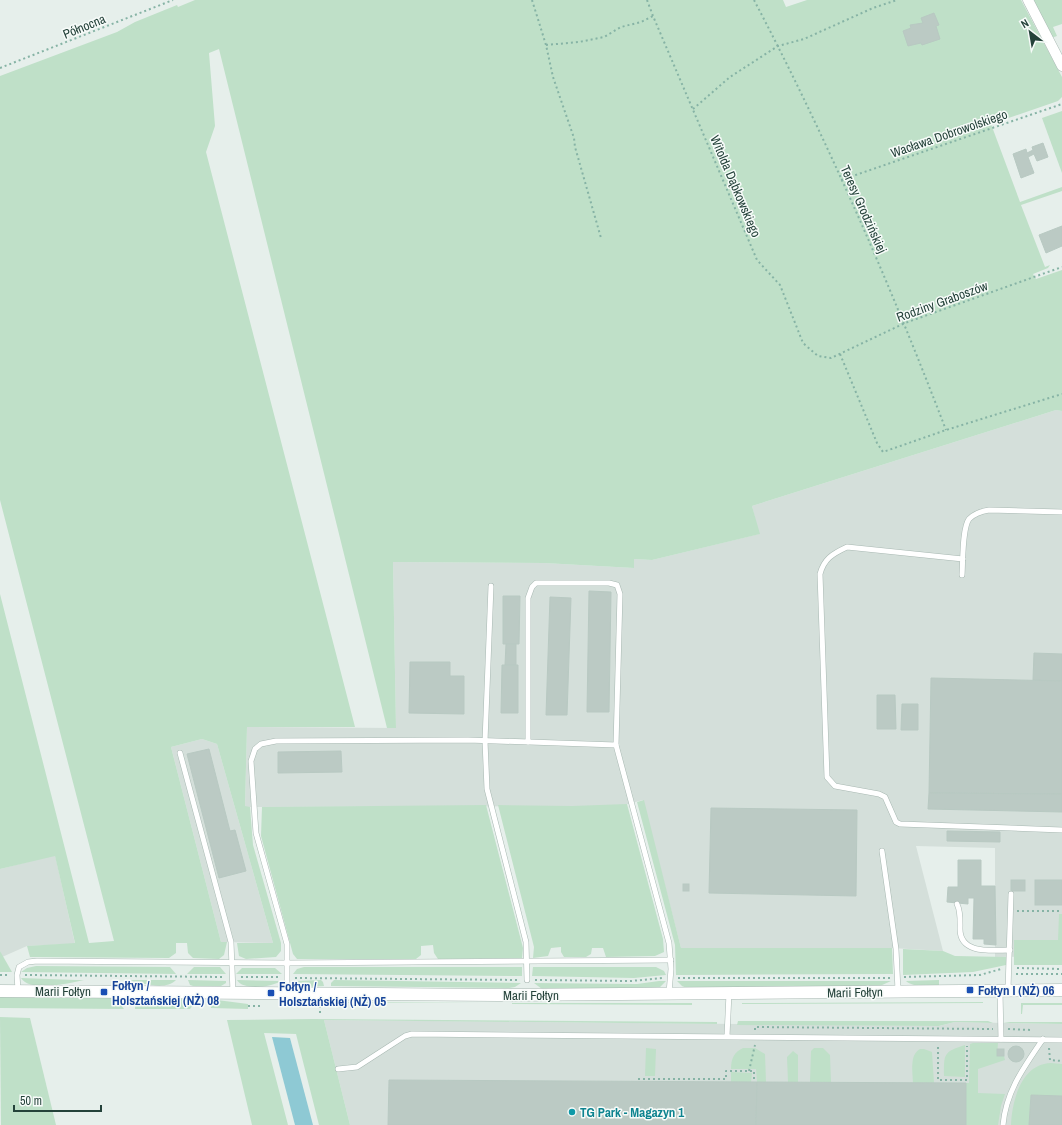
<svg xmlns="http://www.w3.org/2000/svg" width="1062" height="1125" viewBox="0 0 1062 1125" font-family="'Archivo Narrow',sans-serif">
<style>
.built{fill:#d4dfda}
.green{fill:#bfe0c8}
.water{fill:#8ec9d4}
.building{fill:#bbcac4;stroke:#b8c9c2}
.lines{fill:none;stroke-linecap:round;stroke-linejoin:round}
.service-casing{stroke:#a8b8b2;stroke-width:6}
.minor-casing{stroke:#a8b8b2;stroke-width:11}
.tertiary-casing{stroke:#a8b8b2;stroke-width:13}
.path{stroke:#86b3a5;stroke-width:2;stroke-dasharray:2 3;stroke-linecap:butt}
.service{stroke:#fff;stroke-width:5}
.minor{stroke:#fff;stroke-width:10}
.tertiary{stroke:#fff;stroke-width:12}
.transit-dot{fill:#1a4fb4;stroke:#f7fbf9;stroke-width:1.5}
.culture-dot{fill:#0f9aa8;stroke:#f7fbf9;stroke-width:1.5}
.labels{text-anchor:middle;stroke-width:3;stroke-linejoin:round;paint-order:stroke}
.street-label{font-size:13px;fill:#24423a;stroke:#f7fbf9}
.transit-label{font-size:13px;font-weight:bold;fill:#164399;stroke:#f7fbf9;text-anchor:start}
.culture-label{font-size:13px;font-weight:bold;fill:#0d838f;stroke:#f7fbf9;text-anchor:start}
</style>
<rect width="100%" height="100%" fill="#e6efeb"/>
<g class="built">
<polygon points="1056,410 1062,411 1062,956 995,957 995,848 916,846 943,951 892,948 681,948 643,800 620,806 245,807 247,727 396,728 393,562 544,563 634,568 634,559 652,560 759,534 752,506"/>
<polygon points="202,739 217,744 273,943 221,942 171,747"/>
<polygon points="55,855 75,944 27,946 2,957 0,951 0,869"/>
<polygon points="324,1020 939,1026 955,1022 1062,1024 1062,1125 350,1125"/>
</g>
<g class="green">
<polygon points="195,0 783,0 786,7 807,0 1021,0 1062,77 1062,97 1058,101 991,124 1020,202 1062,187 1062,191 1021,205 1045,267 1050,265 1048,268 1033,274 1036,279 1062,270 1062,411 1056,410 752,506 760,534 652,560 634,559 634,568 544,563 393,562 396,728 387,728 219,49 209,53 215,126 206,152 355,727 247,727 245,806 250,807 253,845 281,943 281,951 276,957 246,959 239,956 237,943 273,943 217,744 202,739 171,747 221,942 227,942 224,955 219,959 193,958 188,953 187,943 176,943 176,953 169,958 30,957 27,946 75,943 55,856 0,869 0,594 89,943 114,941 0,500 0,76 117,32 135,22 177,5 178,7"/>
<polygon points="1031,0 1062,0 1062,24 1053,27 1057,36 1051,38"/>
<polygon points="1062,111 1062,173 1042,118"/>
<polygon points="644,800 681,948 892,948 893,974 676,975 675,945 637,802"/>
<polygon points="627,804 663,939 664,952 655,956 606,957 603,948 592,948 591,954 586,957 564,957 561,952 561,947 551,948 548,956 533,958 534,947 498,805 572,806"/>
<polygon points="486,805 523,948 522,958 438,959 434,953 433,945 421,946 421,955 416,959 297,959 293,954 261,836 262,807"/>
<polygon points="1059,914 1062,914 1062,965 1014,965 1014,940 1058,940"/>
<polygon points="903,949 943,951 955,956 1007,957 1006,965 973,972 903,975"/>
<polygon points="0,951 12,972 0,972"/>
<polygon points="36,966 170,967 176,974 21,972 27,968"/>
<polygon points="194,967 220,967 226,974 187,974"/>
<polygon points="304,967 522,967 522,976 293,974 297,969"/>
<polygon points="533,967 656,967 664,971 666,975 634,978 532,976"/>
<polygon points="242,968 275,968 282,974 236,974"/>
<path d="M21,978L76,980H84C70,983 30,993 21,978Z"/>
<path d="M133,980H176C165,991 144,983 130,981Z"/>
<polygon points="188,980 226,981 226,983 221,986 193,986 190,985"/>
<path d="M237,980L281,981C272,987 243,991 237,980Z"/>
<path d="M321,980L323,982L324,986C314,986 301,990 295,981Z"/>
<polygon points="334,980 521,983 515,987 509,988 331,986 331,983"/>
<path d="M939,980V985C929,985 913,988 906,981Z"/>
<polygon points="659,981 666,981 660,987 651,988 542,989 534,983 637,984"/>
<polygon points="677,981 891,981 880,986 687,988 682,986"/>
<polygon points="0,997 111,998 117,1000 124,1009 0,1008"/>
<polygon points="141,999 186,999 191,1000 193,1005 190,1009 135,1009 135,1002"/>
<polygon points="217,1000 248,1004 248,1009 211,1008 210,1002"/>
<polygon points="326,1002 483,1003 325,1003"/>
<polygon points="983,1002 983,1003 742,1004 742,1003"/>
<polygon points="512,1003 692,1003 692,1005 512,1004"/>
<polygon points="1021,1003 1062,1003 1062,1005 1023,1005 1022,1014 1021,1014"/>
<polygon points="0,1017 30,1018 56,1125 1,1125"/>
<polygon points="313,1019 717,1022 717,1024 324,1020 350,1125 319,1125 296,1034 264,1033 288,1125 252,1125 227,1020"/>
<polygon points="738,1021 988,1021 993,1023 955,1022 939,1026 737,1025"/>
<polygon points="1010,1022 1062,1022 1062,1024 1003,1023"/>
<polygon points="973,1043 998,1043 997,1056 1004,1056 1005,1060 978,1069 978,1093 1005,1094 1001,1106 998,1125 966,1125 966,1083 969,1083 970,1044"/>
<path d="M965,1045V1077L944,1076C944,1054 943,1052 965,1045Z"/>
<polygon points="646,1048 656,1049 655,1076 645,1076"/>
<path d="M743,1048H755L765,1054L766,1082H757L756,1069H731C731,1059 734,1052 743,1048Z"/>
<polygon points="814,1048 823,1048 830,1055 831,1082 810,1082 811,1051"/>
<path d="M920,1049H924L932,1052L934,1083H913C913,1072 909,1055 920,1049Z"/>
<polygon points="793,1051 798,1055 798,1082 788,1082 787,1057"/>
<path d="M1051,1063L1062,1064V1096L1031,1095L1029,1125H1011C1012,1101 1021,1064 1051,1063Z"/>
<polygon points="731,1072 752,1073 751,1082 731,1082"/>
</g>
<polygon class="water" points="272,1037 290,1038 313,1125 295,1125"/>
<g class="building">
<polygon points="934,13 939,25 936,26 940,39 922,45 921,43 908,46 903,31 911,28 910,25 923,23 921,18"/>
<polygon points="1043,143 1048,157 1037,161 1034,154 1028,157 1034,173 1021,178 1013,154 1026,149 1027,153 1033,150 1032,147"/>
<polygon points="1062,226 1062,246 1046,253 1039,235"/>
<polygon points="589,591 611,592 609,712 587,712"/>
<polygon points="503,596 520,596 519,644 503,644"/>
<polygon points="550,597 571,598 567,715 546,715"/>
<polygon points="506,644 516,644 516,665 505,665"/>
<polygon points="1034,653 1062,654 1062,681 1033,680"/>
<polygon points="410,662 450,662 450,676 464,676 464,714 409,713"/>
<polygon points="502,665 518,665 518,713 501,713"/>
<polygon points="931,678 1062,681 1062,794 929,793"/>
<polygon points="877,695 895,695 896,729 877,729"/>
<polygon points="902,704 918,704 918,730 901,730"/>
<polygon points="209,749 230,831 235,830 246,871 219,878 187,754"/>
<polygon points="341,751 342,772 278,773 278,752"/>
<polygon points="929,793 1062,794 1062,812 928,809"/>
<polygon points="711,808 857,810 856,896 709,893"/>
<polygon points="947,831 1000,832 1000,842 947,841"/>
<polygon points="958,860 981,860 981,886 995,886 996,945 984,944 984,939 973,939 974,898 968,898 968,904 947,902 948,887 958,887"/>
<rect x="1011" y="880" width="14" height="11"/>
<rect x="1035" y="880" width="27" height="25"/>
<rect x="683" y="884" width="6" height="7"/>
<circle cx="1016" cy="1054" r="8"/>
<rect x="997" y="1049" width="7" height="7"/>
<polygon points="389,1080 757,1082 756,1125 388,1125"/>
<polygon points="757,1082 966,1083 966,1125 756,1125"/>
<polygon points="1031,1095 1062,1096 1062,1125 1029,1125"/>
</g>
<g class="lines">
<g class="service-casing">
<g id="service">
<path d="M963,559L847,547C832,554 824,559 820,574L827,777L835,786L879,794L885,797L896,822L900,824L1062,830"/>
<path d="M962,575C963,562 962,529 969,519C974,514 982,511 989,510L1062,512"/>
<polyline points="491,586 485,741 487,789 526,942 527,980"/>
<polyline points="528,742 528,598 532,587 536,583 609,583 617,585 620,594 616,745"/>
<polyline points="180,753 231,942 233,993"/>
<polyline points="882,851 896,949 898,991"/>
<path d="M957,904C961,912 960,921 960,929C960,955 993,950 1010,950"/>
<polyline points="18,990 17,975 19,967 28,962 37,961 287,963 671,960"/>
<polyline points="1008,990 1011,894"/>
<polyline points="1000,991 1001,1039"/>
<polyline points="287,993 287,944 256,833 251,761 255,749 261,744 276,741 468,740 616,745 669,943 671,969 669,993"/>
<polyline points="727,1036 729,993"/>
<polyline points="338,1069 357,1067 405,1036 412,1034 1062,1040"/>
<path d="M1003,1125C1006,1091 1024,1067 1043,1039"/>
</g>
</g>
<g class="minor-casing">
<polyline id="minor" points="1028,0 1062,66"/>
</g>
<g class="tertiary-casing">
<polyline id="tertiary" points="0,991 497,995 1062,990"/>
</g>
<g class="path">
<polyline points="532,0 546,45 553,77 574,138 575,147 601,238"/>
<polyline points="647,0 653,16 757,260 780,285 803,343 818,356 831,358 905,323 1062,267"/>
<path d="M754,0C827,139 890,284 946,430"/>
<polyline points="546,45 579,42 604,37 621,27 641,22 653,16"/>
<polyline points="0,68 173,0"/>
<polyline points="693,109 730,77 778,46 804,39 873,8 897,0"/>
<polyline points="841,180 1062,104"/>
<polyline points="840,354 877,443 883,452 946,430 1062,394"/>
<polyline points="1017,911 1062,911"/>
<polyline points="1017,968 1062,969"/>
<polyline points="1016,974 1062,974"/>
<polyline points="0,975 10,975"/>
<polyline points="25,975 224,977"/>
<polyline points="241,977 280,977"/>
<polyline points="904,977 980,975 1001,969"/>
<polyline points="295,978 520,980"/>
<polyline points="678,978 890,978"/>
<polyline points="535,980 631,981 662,978"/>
<polyline points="248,1006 261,1006"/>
<polyline points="320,1013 320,1005"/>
<polyline points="1008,1029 1031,1030"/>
<polyline points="755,1030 755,1027 993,1029"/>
<polyline points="938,1047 938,1080 967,1080 967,1046"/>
<polyline points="1049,1048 1050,1060 1062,1061"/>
<polyline points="749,1071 755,1045"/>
<polyline points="638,1079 726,1079 726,1071 754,1071 754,1082"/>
</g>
<use href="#service" class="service"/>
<use href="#minor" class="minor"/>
<use href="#tertiary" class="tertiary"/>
</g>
<g class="transit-dot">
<rect x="966" y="986" width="8" height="8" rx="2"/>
<rect x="100" y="988" width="8" height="8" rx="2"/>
<rect x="267" y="989" width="8" height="8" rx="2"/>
</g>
<circle class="culture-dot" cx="572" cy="1112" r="4"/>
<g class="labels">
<g class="street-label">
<text transform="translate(84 26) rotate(-22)" y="5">Północna</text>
<text transform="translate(949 133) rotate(-19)" y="5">Wacława Dobrowolskiego</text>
<text transform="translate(736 186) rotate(67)" y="5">Witolda Dąbkowskiego</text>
<text transform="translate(864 209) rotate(66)" y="5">Teresy Grodzińskiej</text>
<text transform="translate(942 301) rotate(-20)" y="5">Rodziny Graboszów</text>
<text x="63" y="996">Marii Fołtyn</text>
<text transform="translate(855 992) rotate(-1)" y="5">Marii Fołtyn</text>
<text x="531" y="1000">Marii Fołtyn</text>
</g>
<g class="transit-label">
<text x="112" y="990">Fołtyn /<tspan x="112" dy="15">Holsztańskiej (NŻ) 08</tspan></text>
<text x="279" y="991">Fołtyn /<tspan x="279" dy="15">Holsztańskiej (NŻ) 05</tspan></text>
<text x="978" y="995">Fołtyn I (NŻ) 06</text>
</g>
<g class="culture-label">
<text x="580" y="1117">TG Park - Magazyn 1</text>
</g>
</g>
<g transform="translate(1030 32) rotate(329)" stroke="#f7fbf9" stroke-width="3" paint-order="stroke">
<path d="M0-3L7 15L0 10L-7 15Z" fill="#24423a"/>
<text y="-6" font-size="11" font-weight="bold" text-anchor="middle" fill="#24423a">N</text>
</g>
<path d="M14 1105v6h87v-6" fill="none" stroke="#24423a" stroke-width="2"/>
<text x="20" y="1105" font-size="12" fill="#24423a" stroke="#f7fbf9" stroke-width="3" paint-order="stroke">50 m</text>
</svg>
